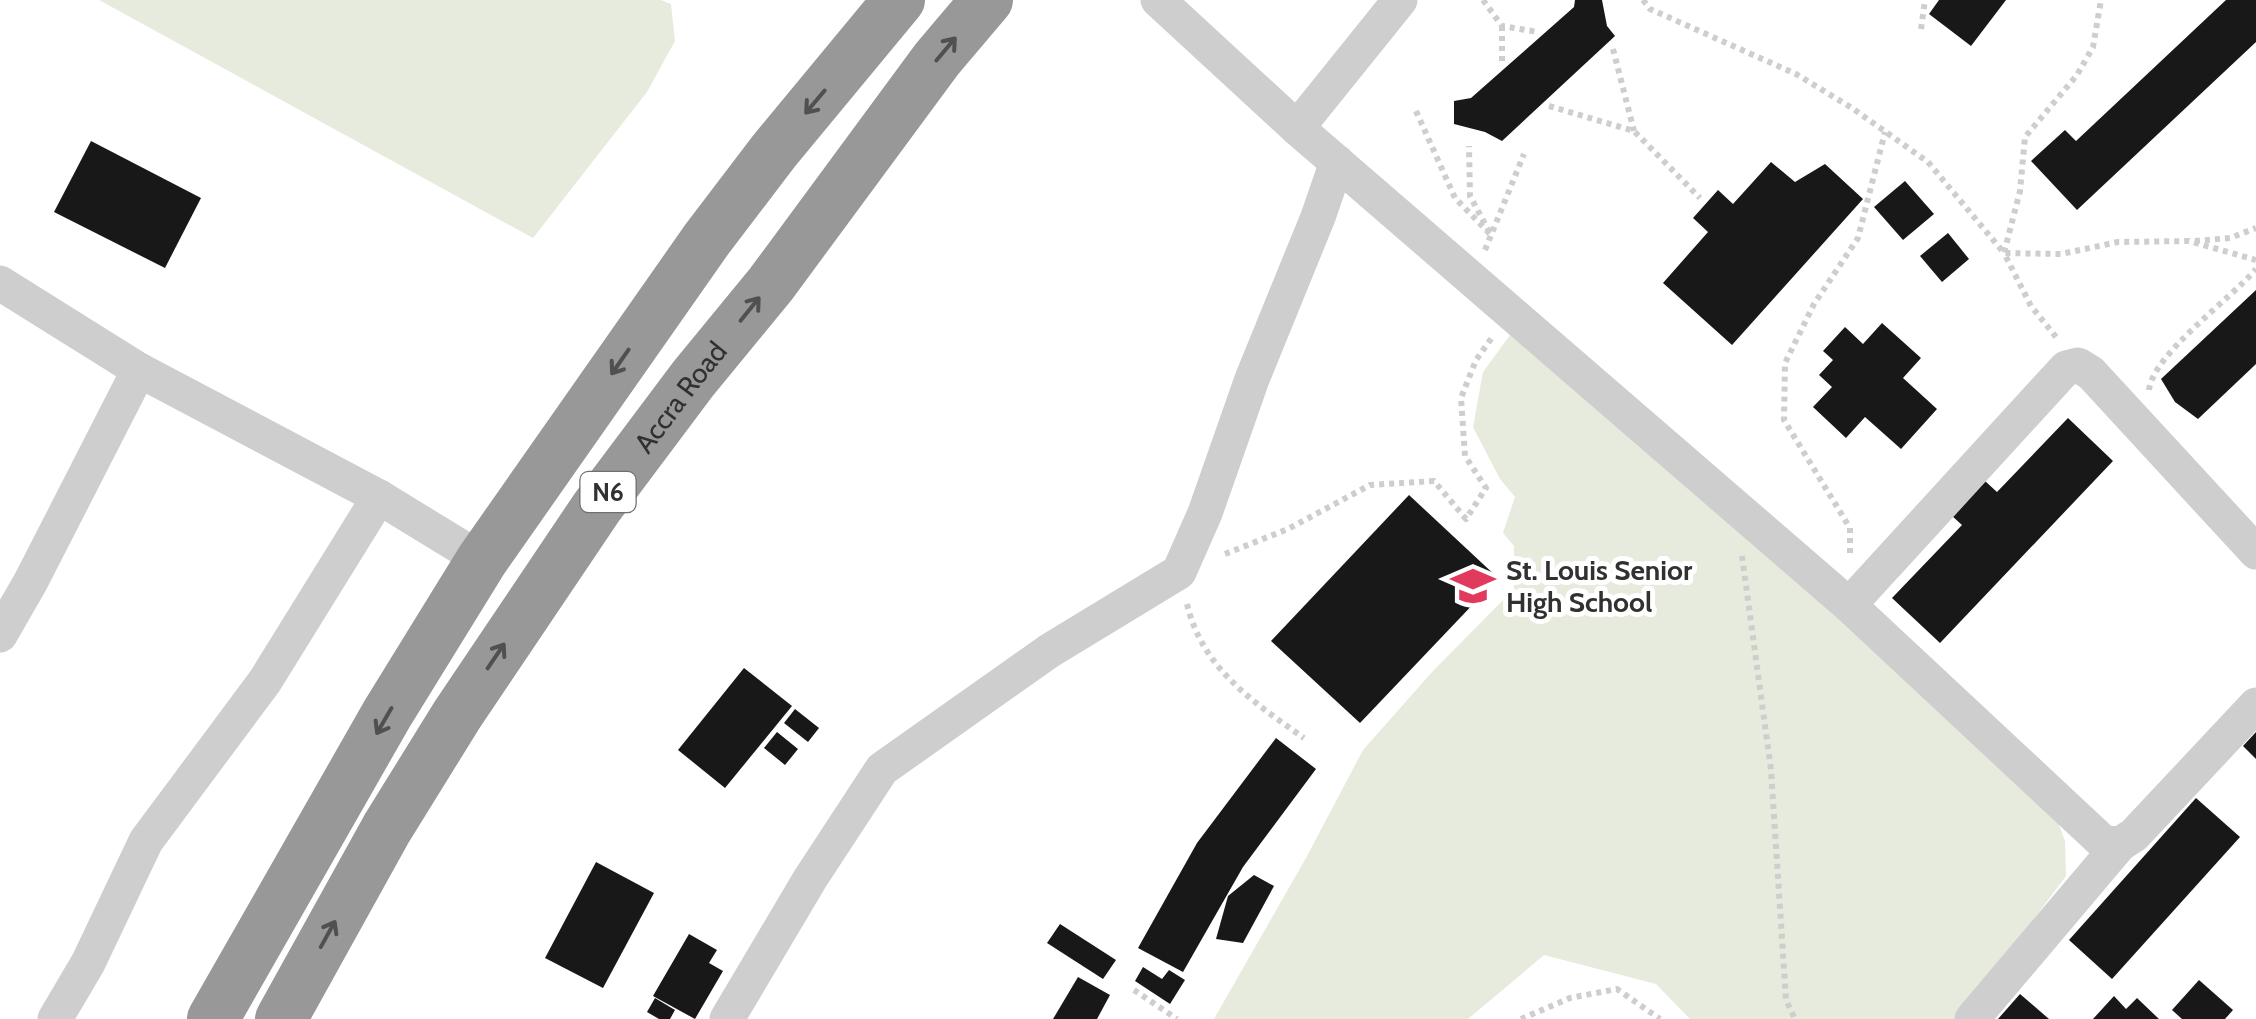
<svg xmlns="http://www.w3.org/2000/svg" width="2256" height="1019" viewBox="0 0 2256 1019" font-family="Cabin,sans-serif">
<style>
.green{fill:#e6ebdd}
.building{fill:#181818}
.lines{fill:none;stroke-linecap:round;stroke-linejoin:round}
.path{stroke:#cecece;stroke-width:6;stroke-dasharray:5 5;stroke-linecap:butt}
.minor{stroke:#cecece;stroke-width:35}
.highway{stroke:#989898;stroke-width:52}
.oneway{stroke:#505050}
.labels{text-anchor:middle;stroke-width:10;stroke-linejoin:round;paint-order:stroke}
.shield{fill:#fff;stroke:#6f6f6f;stroke-width:2.5}
.shield-label{font-size:25px;font-weight:bold;fill:#313131}
.street-label{font-size:28px;fill:#313131;stroke:#fff}
.poi-label{font-size:28px;font-weight:bold;fill:#313131;stroke:#fff;text-anchor:start}
</style>
<rect width="100%" height="100%" fill="#fff"/>
<g class="green">
<polygon points="99,0 661,0 671,4 675,41 647,92 533,238"/>
<polygon points="1510,335 1538,352 2053,809 2065,841 2066,876 1959,1019 1690,1019 1656,984 1544,955 1468,1019 1214,1019 1306,858 1363,750 1432,672 1514,589 1514,546 1503,533 1515,497 1500,479 1473,427 1483,372"/>
</g>
<g class="building">
<polygon points="1575,0 1602,0 1607,26 1615,36 1502,141 1485,132 1454,124 1454,101 1471,98 1574,7"/>
<polygon points="1939,0 2006,0 1971,46 1929,14"/>
<polygon points="2226,0 2256,0 2256,42 2077,210 2031,161 2065,130 2076,141"/>
<polygon points="91,141 201,198 165,268 54,212"/>
<polygon points="1771,162 1795,182 1825,164 1863,199 1732,345 1663,283 1708,232 1693,218 1718,190 1733,204"/>
<polygon points="1905,181 1934,214 1903,240 1874,207"/>
<polygon points="1948,233 1969,259 1942,282 1920,256"/>
<polygon points="2256,290 2256,364 2198,419 2175,402 2161,379"/>
<polygon points="1882,323 1921,358 1903,378 1937,409 1901,449 1865,417 1846,438 1813,407 1832,387 1819,375 1833,360 1823,351 1845,327 1863,344"/>
<polygon points="2068,418 2113,461 1940,643 1892,598 1962,525 1951,515 1985,481 1997,492"/>
<polygon points="1409,495 1498,578 1360,723 1271,641"/>
<polygon points="744,668 792,706 725,788 678,750"/>
<polygon points="795,709 819,728 808,742 784,723"/>
<polygon points="777,732 798,749 785,765 764,748"/>
<polygon points="2256,732 2256,759 2243,746"/>
<polygon points="1276,738 1316,769 1243,867 1183,972 1138,948 1197,843"/>
<polygon points="2196,798 2240,837 2112,979 2069,940"/>
<polygon points="596,862 654,893 603,988 545,958"/>
<polygon points="1254,875 1274,886 1243,943 1216,939 1228,896"/>
<polygon points="1060,924 1116,960 1103,979 1047,943"/>
<polygon points="689,934 717,950 709,963 723,971 695,1019 653,996"/>
<polygon points="1143,967 1162,979 1169,970 1185,980 1170,1004 1135,981"/>
<polygon points="1078,977 1110,995 1097,1019 1053,1019"/>
<polygon points="2199,980 2233,1010 2225,1019 2182,1019 2172,1010"/>
<polygon points="2020,994 2049,1019 1998,1019"/>
<polygon points="2114,996 2126,1009 2137,998 2159,1019 2093,1019"/>
<polygon points="655,998 675,1010 670,1019 659,1019 647,1012"/>
</g>
<g class="lines">
<g class="path">
<polyline points="1483,0 1502,26 1538,32"/>
<polyline points="1643,0 1650,9 1796,74 1852,108 1928,162 2004,253 2061,254 2118,242 2189,241 2256,260"/>
<polyline points="1502,26 1502,64"/>
<polyline points="1921,29 1925,0"/>
<polyline points="1613,49 1634,131"/>
<polyline points="1549,106 1634,131 1700,198"/>
<polyline points="1416,111 1455,198 1491,235 1470,196 1469,146"/>
<polyline points="2195,241 2230,238 2256,228"/>
<polyline points="1485,250 1524,154"/>
<polyline points="2056,337 2031,306 2004,253 2020,191 2025,137 2077,75 2093,47 2101,0"/>
<path d="M2149,390C2153,354 2231,299 2256,269"/>
<polyline points="1850,553 1850,528 1784,420 1785,363 1814,304 1858,238 1885,132"/>
<polyline points="1225,554 1288,529 1370,485 1434,481 1466,519 1486,488 1465,456 1461,398 1476,360 1493,336"/>
<polyline points="1742,556 1771,770 1786,1000 1795,1019"/>
<path d="M1187,604C1202,668 1253,702 1304,738"/>
<polyline points="1134,990 1177,1019"/>
<polyline points="1521,1019 1570,998 1617,989 1660,1019"/>
</g>
<g class="minor">
<polyline points="1158,0 1297,128 1849,605 2104,843 2120,844"/>
<polyline points="1297,128 1400,0"/>
<polyline points="0,283 139,370 379,497 482,560"/>
<polyline points="1849,605 2066,368 2078,365 2091,373 2256,552"/>
<polyline points="0,635 31,581 139,370"/>
<polyline points="55,1019 88,963 146,841 265,681 379,497"/>
<polyline points="727,1019 810,879 882,769 1049,651 1179,572 1205,513 1252,379 1318,217 1337,162"/>
<polyline points="1972,1019 2120,844 2134,835 2256,705"/>
</g>
<g class="highway">
<polyline points="213,1019 387,714 482,560 707,239 774,151 899,0"/>
<path id="s1" d="M281,1019L387,828L457,715L597,507L693,379L771,284L937,59L987,0"/>
</g>
</g>
<defs><path id="oneway-shaft" d="M-6 0H5M1.5-3L5.5 0L1.5 3" fill="none" stroke-width="1.6" stroke-linecap="round" stroke-linejoin="round" transform="scale(2.5)"/></defs>
<g class="oneway">
<use href="#oneway-shaft" transform="translate(946 49) rotate(-50)"/>
<use href="#oneway-shaft" transform="translate(815 102) rotate(130)"/>
<use href="#oneway-shaft" transform="translate(750 309) rotate(-51)"/>
<use href="#oneway-shaft" transform="translate(620 362) rotate(125)"/>
<use href="#oneway-shaft" transform="translate(496 656) rotate(-56)"/>
<use href="#oneway-shaft" transform="translate(384 721) rotate(120)"/>
<use href="#oneway-shaft" transform="translate(328 934) rotate(-61)"/>
</g>
<defs>
<g id="school-bare" transform="scale(3.45)"><path d="M0-5L7-2L0 1L-7-2ZM-4 1L0 2.5L4 1V4Q0 6-4 4Z" fill="#e23a5d" stroke="#fff" stroke-width="2.5" paint-order="stroke"/></g>
</defs>
<g fill-rule="evenodd">
<use href="#school-bare" x="1473" y="586"/>
</g>
<g class="labels">
<rect class="shield" x="580.5" y="472" width="55" height="40" rx="8"/>
<g class="shield-label">
<text x="608" y="501">N6</text>
</g>
<g class="street-label">
<text dy="10" stroke="none"><textPath href="#s1" startOffset="740">Accra Road</textPath></text>
</g>
<g class="poi-label">
<text x="1506" y="580">St. Louis Senior<tspan x="1506" dy="32">High School</tspan></text>
</g>
</g>
</svg>
